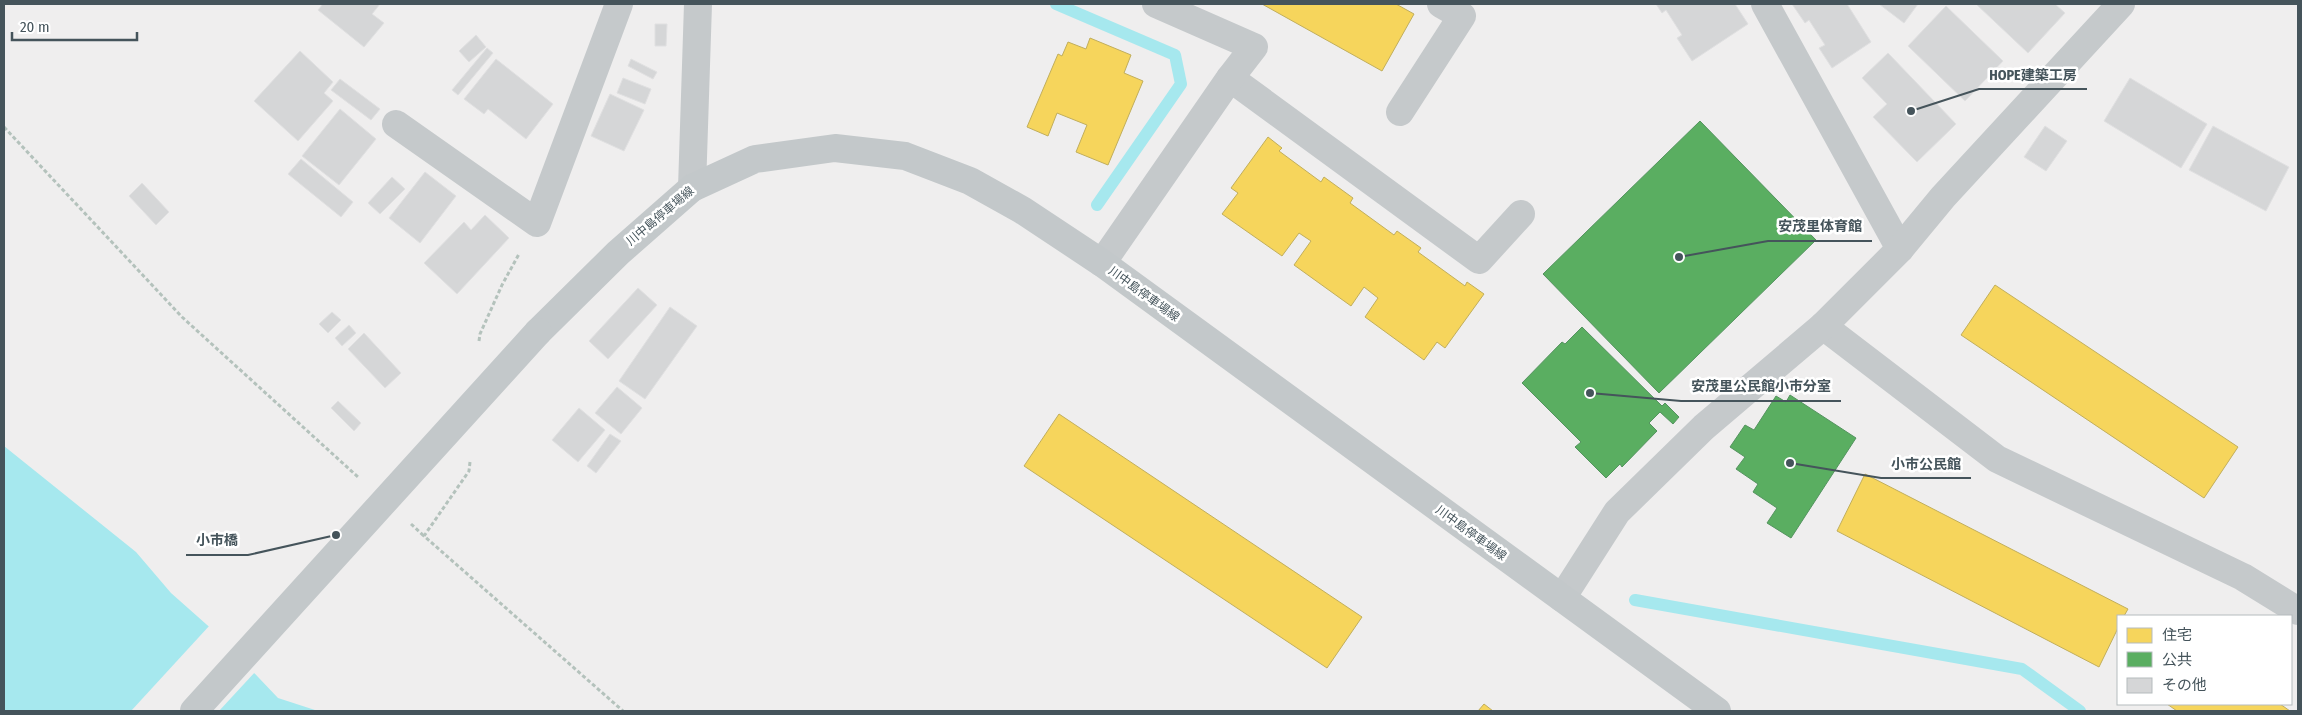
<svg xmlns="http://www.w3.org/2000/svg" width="2302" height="715" font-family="'Fira Sans Condensed','Noto Sans JP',sans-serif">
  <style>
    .water { fill: #a6e8ee }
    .pier { fill: #efeeee }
    .homes { fill: #f6d55c; stroke: #c1ae5c }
    .public { fill: #5aae61; stroke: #54935f }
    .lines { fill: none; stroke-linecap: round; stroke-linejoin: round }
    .stream { stroke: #a6e8ee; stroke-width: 12 }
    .building { fill: #d5d6d7; stroke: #e0e0e1 }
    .path { stroke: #b4c2bc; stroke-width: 3; stroke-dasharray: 4 2.5; stroke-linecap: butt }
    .minor { stroke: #c5c9cb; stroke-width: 28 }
    .major { stroke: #c3c8ca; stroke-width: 28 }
    .major-bridge { stroke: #c3c8ca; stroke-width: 28 }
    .labels { text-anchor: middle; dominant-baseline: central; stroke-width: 5; stroke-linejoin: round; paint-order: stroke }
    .street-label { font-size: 12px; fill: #45545b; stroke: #fff }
    .leader { fill: none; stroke: #45545b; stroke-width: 2 }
    .callout-dot { fill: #45545b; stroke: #fff; stroke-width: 2 }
    .callout-label { font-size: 14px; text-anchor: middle; font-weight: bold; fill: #45545b; stroke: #fff; stroke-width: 5; stroke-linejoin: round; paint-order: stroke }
  </style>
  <rect width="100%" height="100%" fill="#efeeee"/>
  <path class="water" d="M 4,446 L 136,552 L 171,593 L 215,632 L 278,698 L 318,711 L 4,711 Z"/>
  <path class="pier" d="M 210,625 L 256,671 L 219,711 L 131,711 Z"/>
  <g class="homes">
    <path d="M 1262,4 L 1396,4 L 1414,14 L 1382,71 Z"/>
    <path d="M 1090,38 L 1131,55 L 1124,73 L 1143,81 L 1108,165 L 1076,152 L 1087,125 L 1057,113 L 1048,136 L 1027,127 L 1058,54 L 1062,56 L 1068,42 L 1086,49 Z"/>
    <path d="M 1268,137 L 1282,148 L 1279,151 L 1321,182 L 1324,177 L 1353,198 L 1350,203 L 1394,235 L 1397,231 L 1421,248 L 1418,252 L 1465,286 L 1467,282 L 1484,294 L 1445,348 L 1437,342 L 1424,360 L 1365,317 L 1378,298 L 1364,287 L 1351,306 L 1294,265 L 1311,241 L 1299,233 L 1282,256 L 1222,214 L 1238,193 L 1231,188 Z"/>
    <path d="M 1995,285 L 2238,447 L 2204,498 L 1961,335 Z"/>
    <path d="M 1059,414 L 1362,617 L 1327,668 L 1024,466 Z"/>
    <path d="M 1865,474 L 2128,609 L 2124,616 L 2118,616 L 2118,628 L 2099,667 L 1837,531 Z"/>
    <path d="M 1484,704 L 1493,711 L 1478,711 Z"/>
    <path d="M 2167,704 L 2280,704 L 2290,711 L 2177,711 Z"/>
  </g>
  <g class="public">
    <path d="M 1700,121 L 1816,240 L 1659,393 L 1543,274 Z"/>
    <path d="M 1582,327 L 1662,406 L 1665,403 L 1679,417 L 1673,424 L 1660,412 L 1649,423 L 1657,431 L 1622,467 L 1620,464 L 1606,478 L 1575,447 L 1581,442 L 1522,383 L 1562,342 L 1565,344 Z"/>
    <path d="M 1790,395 L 1856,438 L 1791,538 L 1767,523 L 1777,508 L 1753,492 L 1758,484 L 1736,469 L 1745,457 L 1730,447 L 1745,425 L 1754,430 L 1776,396 L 1786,402 Z"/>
  </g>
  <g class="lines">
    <g class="stream">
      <path d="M 1056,4 L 1175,55 L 1181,84 L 1097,205"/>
      <path d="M 1635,600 L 2022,669 L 2080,711"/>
    </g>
  </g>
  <g class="building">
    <path d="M 323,4 L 380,4 L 372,14 L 384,23 L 364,47 L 318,10 Z"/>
    <path d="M 1656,4 L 1735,4 L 1748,24 L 1692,61 L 1677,38 L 1682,35 L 1666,10 L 1662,13 Z"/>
    <path d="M 1792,4 L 1847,4 L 1871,42 L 1832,68 L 1819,48 L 1825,45 L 1809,20 L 1805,23 Z"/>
    <path d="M 1879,4 L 1918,4 L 1904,23 Z"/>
    <path d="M 1976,4 L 2055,4 L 2065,13 L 2028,53 Z"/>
    <path d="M 1946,6 L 2003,61 L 1965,101 L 1908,46 Z"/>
    <path d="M 655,24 L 667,24 L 666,46 L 655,46 Z"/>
    <path d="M 476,35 L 486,47 L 469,62 L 459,51 Z"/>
    <path d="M 487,48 L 493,53 L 458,95 L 452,90 Z"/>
    <path d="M 300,51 L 333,82 L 324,93 L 333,101 L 298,141 L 254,101 Z"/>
    <path d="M 1888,53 L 1956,124 L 1917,162 L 1873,117 L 1887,104 L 1862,78 Z"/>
    <path d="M 496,59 L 553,104 L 526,139 L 488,109 L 484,114 L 464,99 Z"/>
    <path d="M 631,59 L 657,72 L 653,79 L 628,66 Z"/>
    <path d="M 623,78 L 651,89 L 645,104 L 617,93 Z"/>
    <path d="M 2130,78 L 2207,124 L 2181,168 L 2104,121 Z"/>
    <path d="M 340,79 L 380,109 L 371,120 L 331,90 Z"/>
    <path d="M 610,94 L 644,110 L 624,151 L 591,136 Z"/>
    <path d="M 340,109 L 376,139 L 339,185 L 302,156 Z"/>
    <path d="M 2045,126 L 2067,141 L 2046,171 L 2024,157 Z"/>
    <path d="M 2213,126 L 2289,167 L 2266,211 L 2189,170 Z"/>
    <path d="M 301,159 L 353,202 L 341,217 L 288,174 Z"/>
    <path d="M 425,172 L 456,196 L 420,243 L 389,218 Z"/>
    <path d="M 392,177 L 405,189 L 380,214 L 368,203 Z"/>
    <path d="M 142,183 L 169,212 L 156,225 L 129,196 Z"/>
    <path d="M 485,215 L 509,238 L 457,294 L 424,263 L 464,222 L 471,230 Z"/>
    <path d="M 638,288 L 657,305 L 608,359 L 589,341 Z"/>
    <path d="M 670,307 L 697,326 L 645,399 L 619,381 Z"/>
    <path d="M 332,312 L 341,320 L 328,333 L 319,324 Z"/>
    <path d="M 349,325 L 356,333 L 342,346 L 335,338 Z"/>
    <path d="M 364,333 L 401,373 L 385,388 L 348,349 Z"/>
    <path d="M 617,387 L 642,408 L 621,434 L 595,413 Z"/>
    <path d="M 338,401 L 361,423 L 354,431 L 331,408 Z"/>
    <path d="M 579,408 L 605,430 L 578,462 L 552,440 Z"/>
    <path d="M 610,434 L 621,441 L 596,473 L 587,466 Z"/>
  </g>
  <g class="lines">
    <g class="path">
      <path d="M 4,127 L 182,317 L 358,477"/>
      <path d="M 479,341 L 480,334 L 502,285 L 519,254"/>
      <path d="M 470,462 L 469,471 L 424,536 L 623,711"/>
      <path d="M 411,524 L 424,536"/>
    </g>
    <g class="minor">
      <path d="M 1765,4 L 1900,249"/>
      <path d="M 1230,78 L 1479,260 L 1521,214"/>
      <path d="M 1400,112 L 1462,16 L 1441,4"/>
      <path d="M 396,124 L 537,223 L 619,4"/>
      <path d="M 692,188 L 698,4"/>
      <path d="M 1102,263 L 1230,78 L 1254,47 L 1156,4"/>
      <path d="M 1823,326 L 1997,459 L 2243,577 L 2298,611"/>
      <path d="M 1562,598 L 1617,512 L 1704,427 L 1823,326 L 1900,249 L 1943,197 L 2121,4"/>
    </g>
    <path class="major" d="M 538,332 L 618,253 L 692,188 L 755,159 L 835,148 L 905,156 L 970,181 L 1022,210 L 1102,263 L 1717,711"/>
    <path class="major-bridge" d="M 194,711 L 538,332"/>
  </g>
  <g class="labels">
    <g class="street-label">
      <text transform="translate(660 216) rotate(-40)">川中島停車場線</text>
      <text transform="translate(1144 294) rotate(36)">川中島停車場線</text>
      <text transform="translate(1471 533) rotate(36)">川中島停車場線</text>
    </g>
  </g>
  <path class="leader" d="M1911 111L1979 89H2087M1679 257L1768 241H1872M1590 393L1681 401H1841M1790 463L1881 478H1971M336 535L248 555H186"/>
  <g class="callout-dot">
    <circle cx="1911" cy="111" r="5"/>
    <circle cx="1679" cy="257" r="5"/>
    <circle cx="1590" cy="393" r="5"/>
    <circle cx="1790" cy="463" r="5"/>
    <circle cx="336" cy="535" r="5"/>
  </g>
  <g class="callout-label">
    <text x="2033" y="80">HOPE建築工房</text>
    <text x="1820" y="231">安茂里体育館</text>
    <text x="1761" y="391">安茂里公民館小市分室</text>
    <text x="1926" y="469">小市公民館</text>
    <text x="217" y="545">小市橋</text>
  </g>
  <rect width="2302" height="715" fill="none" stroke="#45545b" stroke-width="10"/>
  <rect x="2117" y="615" width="175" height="90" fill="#ffffff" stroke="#b5bbbd"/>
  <rect x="2127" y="628" width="25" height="15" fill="#f6d55c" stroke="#b5bbbd"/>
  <text x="2162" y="640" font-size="15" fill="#45545b">住宅</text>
  <rect x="2127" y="652" width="25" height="15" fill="#5aae61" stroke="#b5bbbd"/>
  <text x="2162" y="665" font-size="15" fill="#45545b">公共</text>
  <rect x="2127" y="678" width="25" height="15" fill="#d5d6d7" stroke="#b5bbbd"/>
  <text x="2162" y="690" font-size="15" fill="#45545b">その他</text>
  <path d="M12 32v8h125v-8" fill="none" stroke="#45545b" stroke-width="2.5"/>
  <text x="20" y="32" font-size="15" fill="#45545b" stroke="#ffffff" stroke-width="4" paint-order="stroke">20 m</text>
</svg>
